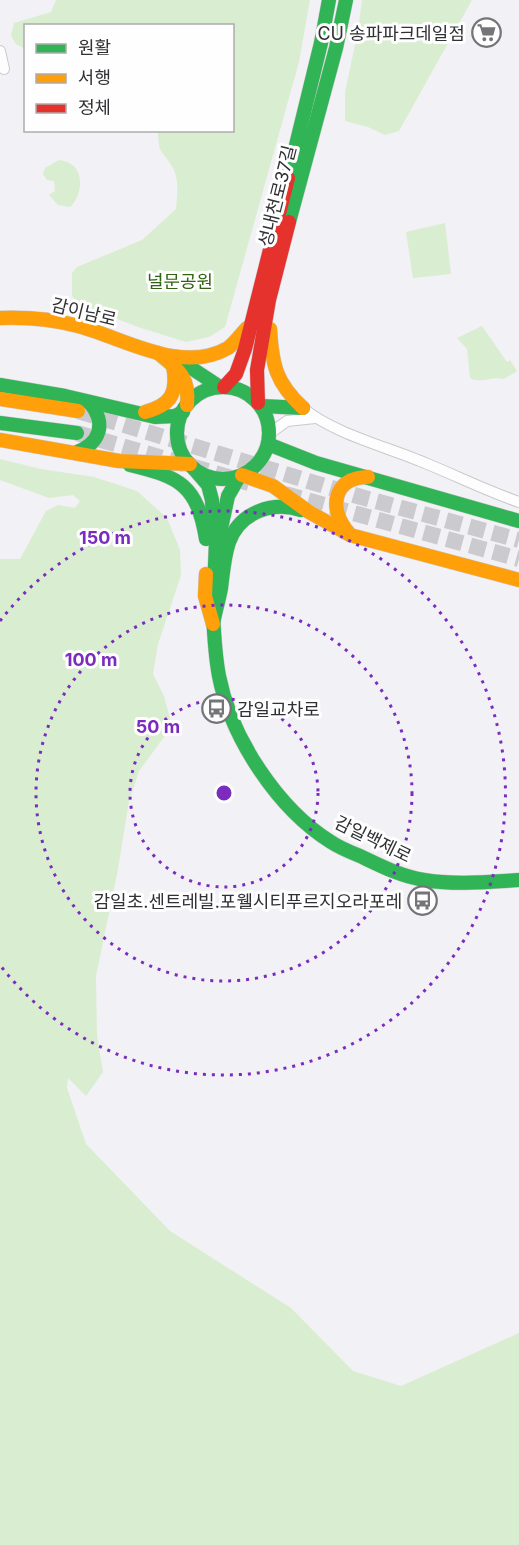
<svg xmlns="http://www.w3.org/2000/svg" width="519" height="1545" font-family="Inter,'Noto Sans KR',sans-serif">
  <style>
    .green { fill: #d9edd1 }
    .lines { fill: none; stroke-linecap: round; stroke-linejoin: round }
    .primary-tunnel { stroke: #cbcace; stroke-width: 16; stroke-dasharray: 16 8; stroke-linecap: butt }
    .street-casing { stroke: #cacacd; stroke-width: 12 }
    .fast-casing { stroke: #cacacd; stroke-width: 15 }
    .slow-casing { stroke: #cacacd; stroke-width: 15 }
    .jam-casing { stroke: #cacacd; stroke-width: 15 }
    .street { stroke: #fdfdfe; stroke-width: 10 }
    .fast { stroke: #30b455; stroke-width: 14 }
    .slow { stroke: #ff9f0a; stroke-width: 14 }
    .jam { stroke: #e5322d; stroke-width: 14 }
    .ring { fill: none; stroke: #7b2cbf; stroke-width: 3; stroke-dasharray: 3 6 }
    .labels { text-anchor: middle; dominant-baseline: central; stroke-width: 6; stroke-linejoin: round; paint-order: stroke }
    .poi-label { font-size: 18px; fill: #313034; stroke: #fefefe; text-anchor: end }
    .street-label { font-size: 18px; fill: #313034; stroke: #fefefe }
    .park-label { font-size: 18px; fill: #316410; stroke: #fefefe }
    .centre { fill: #7b2cbf; stroke: #fefefe; stroke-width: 3 }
    .ring-label { font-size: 18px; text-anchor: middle; font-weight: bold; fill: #7b2cbf; stroke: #fefefe; stroke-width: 6; stroke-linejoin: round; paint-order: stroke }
  </style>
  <rect width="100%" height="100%" fill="#f2f1f5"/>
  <g class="green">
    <path d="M 56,0 L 310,0 L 299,62 L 225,327 L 209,337 L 186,342 L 138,327 L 78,304 L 72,296 L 72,273 L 77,267 L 142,240 L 176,209 C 177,196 179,182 174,170 C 164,150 158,157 158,131 L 232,130 L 232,26 L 26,26 L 25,49 L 16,44 L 11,36 L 14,23 L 51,12 Z"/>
    <path d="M 362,0 L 472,0 L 399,131 L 385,135 L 368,127 L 345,121 L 345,92 L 358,31 Z"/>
    <path d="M 59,160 C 84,162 86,192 70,207 L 58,205 L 49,195 L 55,191 L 54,181 L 47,180 L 43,174 L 45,168 Z"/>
    <path d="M 445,223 L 451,274 L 413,278 L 406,232 Z"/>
    <path d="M 482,326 L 507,362 L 510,360 L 517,371 L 504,379 C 492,376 481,384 470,378 L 467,349 L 457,338 Z"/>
    <path d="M 0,459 L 41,469 L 94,477 L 137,491 L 167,518 L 180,550 L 181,575 L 158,644 L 153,674 L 164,696 L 172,726 L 139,771 L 129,801 L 118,869 L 96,976 L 97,1036 L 103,1072 L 86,1096 L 68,1078 L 67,1088 L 86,1144 L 170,1231 L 291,1308 L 353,1371 L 401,1386 L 519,1333 L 519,1545 L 0,1545 L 0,559 L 20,559 L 46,511 L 58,505 L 75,508 L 80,501 L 73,495 L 49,498 L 0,480 Z"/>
  </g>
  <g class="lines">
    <g class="primary-tunnel">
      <path d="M 78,411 L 361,497 L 519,540"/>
      <path d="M 77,433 L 249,483"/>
      <path d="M 285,494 L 519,559"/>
    </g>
    <defs>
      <g id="street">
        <path d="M 0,51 L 4,69"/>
        <path d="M 303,408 C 334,434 388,447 425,463 C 457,476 487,491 519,502"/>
        <path d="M 269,434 L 287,421 L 315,418"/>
      </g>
      <g id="fast">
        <path d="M 288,178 L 321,43 L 329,0"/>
        <path d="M 289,222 L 336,48 L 346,0"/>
        <path d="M 176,358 L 220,387"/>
        <path d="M 0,385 L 65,396 L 155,417 L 175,416 L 183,412"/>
        <circle cx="223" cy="433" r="46"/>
        <path d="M 261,406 L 303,408"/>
        <path d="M 0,423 L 77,433"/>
        <path d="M 268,444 L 316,463 L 519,521"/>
        <path d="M 75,453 C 101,443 107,423 89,402"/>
        <path d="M 130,465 C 180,477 197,485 206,539"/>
        <path d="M 195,470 L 208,485 L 212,500 L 213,530 L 216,541 L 214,589"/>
        <path d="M 220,533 L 228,496 L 239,477"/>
        <path d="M 213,613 C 214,635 215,655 219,676 C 231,738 278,809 331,842 C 340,848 350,852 360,856 C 381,866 400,876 424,880 C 455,885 487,882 519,880"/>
        <path d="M 213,624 C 215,612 219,600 221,588 C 223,573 224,557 229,542 C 240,512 272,501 301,510"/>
      </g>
      <g id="slow">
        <path d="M 0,318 C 26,317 52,319 78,326 C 124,338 181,375 228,348 C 235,343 241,334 247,328"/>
        <path d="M 270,329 C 272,365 276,383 303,408"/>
        <path d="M 158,353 C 178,369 190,377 187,405"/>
        <path d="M 0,399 L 78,411"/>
        <path d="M 145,412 C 172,405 178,392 173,365"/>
        <path d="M 0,440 L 119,461 L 190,464"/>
        <path d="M 242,475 L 273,486 L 309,512 L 350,535 L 519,580"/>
        <path d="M 348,532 C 328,509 333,477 368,477"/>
        <path d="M 206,574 L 205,596 L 213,624"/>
      </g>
      <g id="jam">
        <path d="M 224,387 L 236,374 L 245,349 L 288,178"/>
        <path d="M 258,403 L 257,370 L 269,300 L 289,222"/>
      </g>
    </defs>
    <use href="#street" class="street-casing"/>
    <use href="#fast" class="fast-casing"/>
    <use href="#slow" class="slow-casing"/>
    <use href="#jam" class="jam-casing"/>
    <use href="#street" class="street"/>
    <use href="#fast" class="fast"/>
    <use href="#slow" class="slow"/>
    <use href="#jam" class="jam"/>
  </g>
  <g class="ring">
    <circle cx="224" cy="793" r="94"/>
    <circle cx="224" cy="793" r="188"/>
    <path d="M0 621A282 282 0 1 1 0 965"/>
  </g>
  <defs>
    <symbol id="supermarket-ring" viewBox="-11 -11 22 22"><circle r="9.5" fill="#fefefe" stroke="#757478" stroke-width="1.5"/><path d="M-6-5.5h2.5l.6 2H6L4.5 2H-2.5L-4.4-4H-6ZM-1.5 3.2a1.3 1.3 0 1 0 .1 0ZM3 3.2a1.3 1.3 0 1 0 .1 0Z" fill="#757478"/></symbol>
    <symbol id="bus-ring" viewBox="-11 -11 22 22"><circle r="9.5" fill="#fefefe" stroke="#757478" stroke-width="1.5"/><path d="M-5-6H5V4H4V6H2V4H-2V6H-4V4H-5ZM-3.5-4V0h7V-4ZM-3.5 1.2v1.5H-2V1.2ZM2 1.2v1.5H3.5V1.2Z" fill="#757478"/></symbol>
  </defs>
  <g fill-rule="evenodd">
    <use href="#supermarket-ring" x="470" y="16" width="33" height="33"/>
    <use href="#bus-ring" x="200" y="692" width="33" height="33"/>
    <use href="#bus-ring" x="406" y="884" width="33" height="33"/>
  </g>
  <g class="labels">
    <g class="poi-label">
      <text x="465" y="33">CU 송파파크데일점</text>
      <text x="237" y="709" text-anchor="start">감일교차로</text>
      <text x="402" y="901">감일초.센트레빌.포웰시티푸르지오라포레</text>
    </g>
    <g class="street-label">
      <text transform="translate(277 196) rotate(-76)">성내천로37길</text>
      <text transform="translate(84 312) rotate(14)">감이남로</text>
      <text transform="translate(373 839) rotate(26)">감일백제로</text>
    </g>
    <g class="park-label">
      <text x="180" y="281">널문공원</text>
    </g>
  </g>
  <circle cx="224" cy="793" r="9" class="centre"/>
  <g class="ring-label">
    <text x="105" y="544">150 m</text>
    <text x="91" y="666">100 m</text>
    <text x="158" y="733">50 m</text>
  </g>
  <rect x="24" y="24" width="210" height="108" fill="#fefefe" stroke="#acacad" stroke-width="1.5"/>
  <rect x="36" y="44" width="30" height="9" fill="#30b455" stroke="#acacad" stroke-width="1.5"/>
  <text x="78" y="54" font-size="18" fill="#313034">원활</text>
  <rect x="36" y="74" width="30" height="9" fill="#ff9f0a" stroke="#acacad" stroke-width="1.5"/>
  <text x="78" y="84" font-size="18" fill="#313034">서행</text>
  <rect x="36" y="104" width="30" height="9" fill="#e5322d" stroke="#acacad" stroke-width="1.5"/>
  <text x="78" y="114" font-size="18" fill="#313034">정체</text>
</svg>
